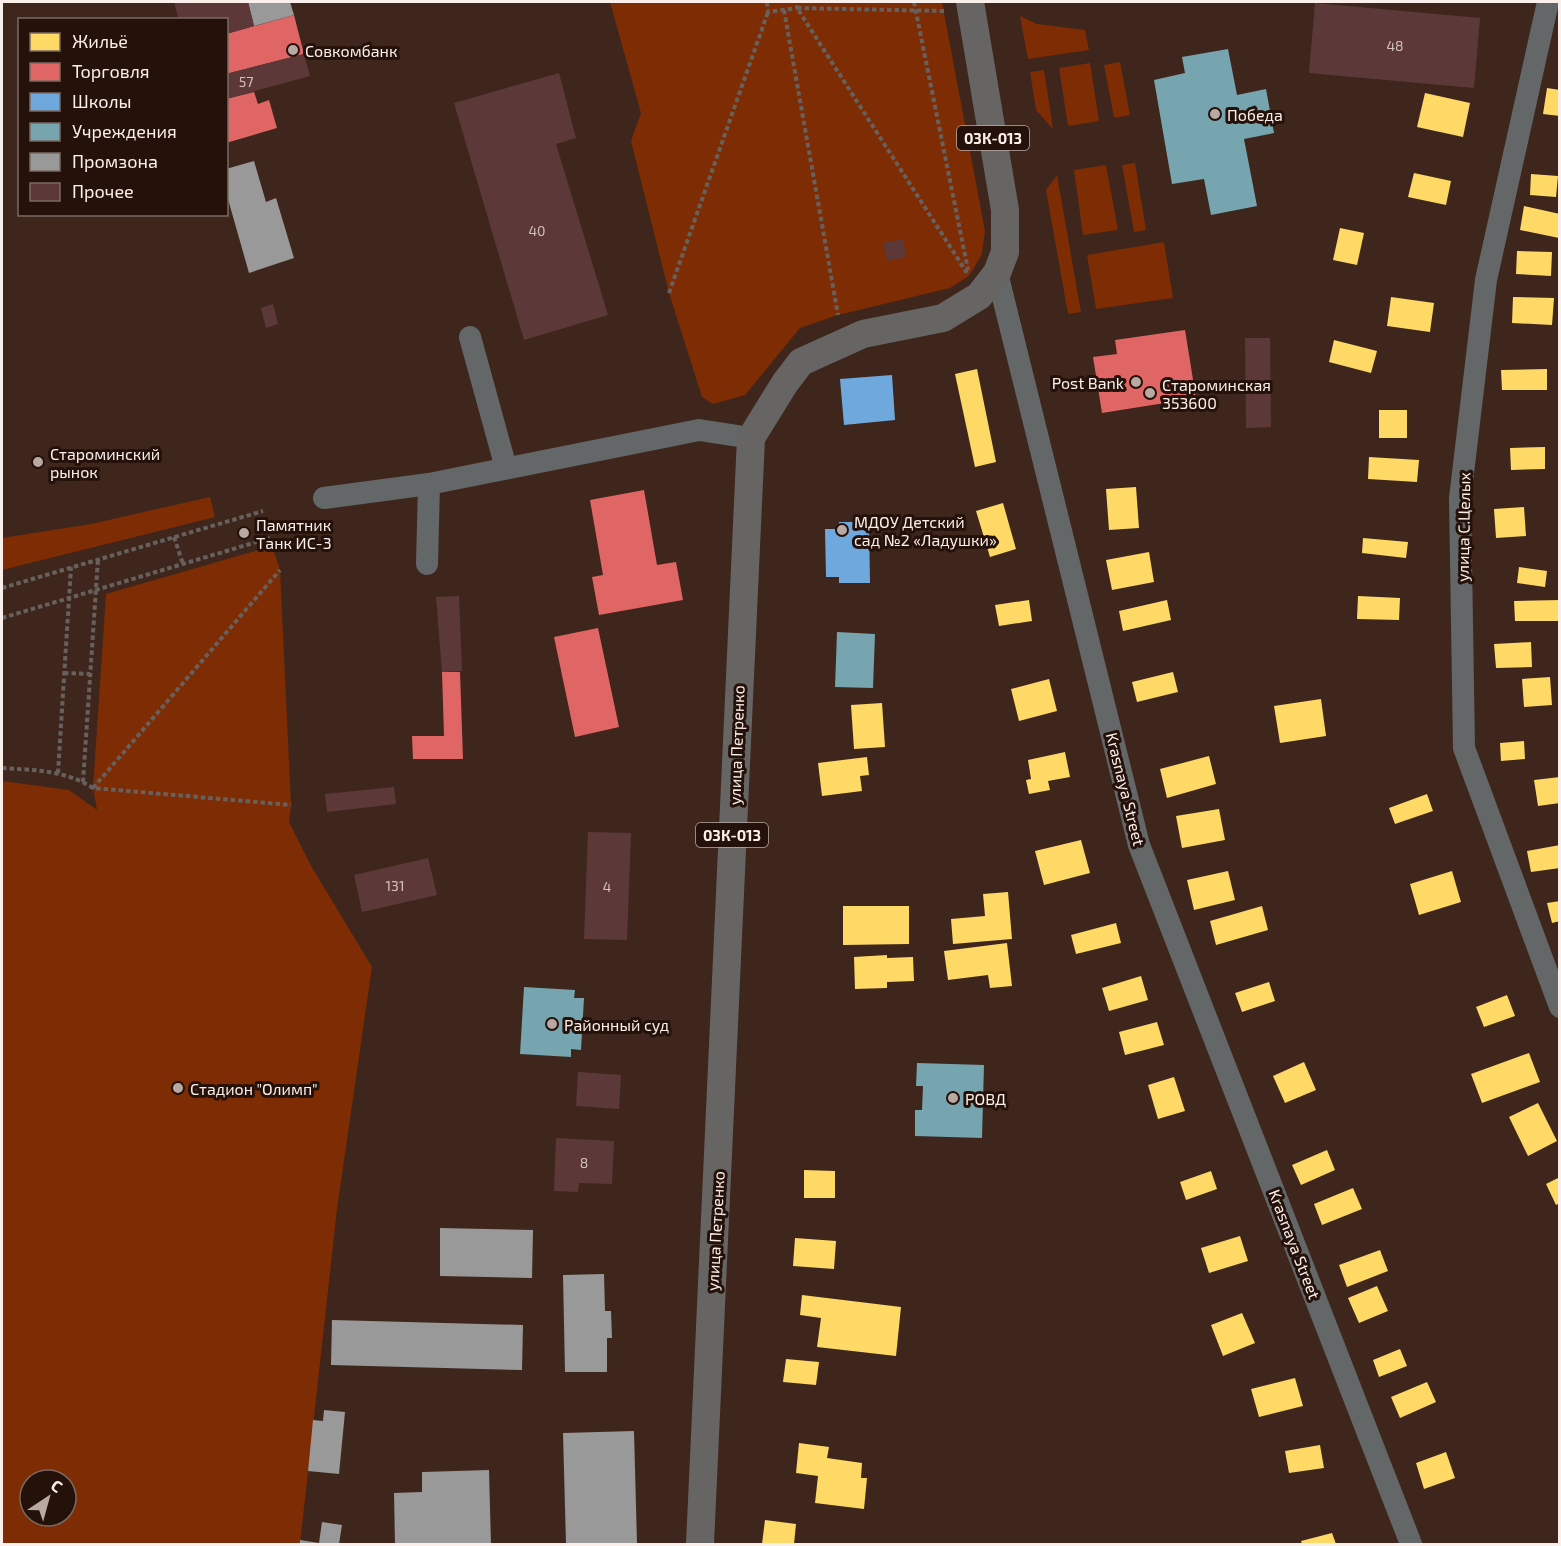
<svg xmlns="http://www.w3.org/2000/svg" width="1561" height="1546" font-family="'Exo 2',sans-serif">
  <style>
    .green { fill: #7d2c04; fill-rule: evenodd }
    .homes { fill: #ffd966 }
    .shops { fill: #e06666 }
    .schools { fill: #6fa8dc }
    .public { fill: #76a5af }
    .industry { fill: #999 }
    .building { fill: #5c3938 }
    .lines { fill: none; stroke-linecap: round; stroke-linejoin: round }
    .path { stroke: #67615e; stroke-width: 4; stroke-dasharray: 4.5 3; stroke-linecap: butt }
    .minor { stroke: #636768; stroke-width: 22 }
    .major { stroke: #676563; stroke-width: 28 }
    .poi-dot { fill: #b9a9a3; stroke: #241109; stroke-width: 2 }
    .labels { text-anchor: middle; dominant-baseline: central; stroke-width: 6; stroke-linejoin: round; paint-order: stroke }
    .number-label { font-size: 14px; fill: #d3c2be }
    .shield { fill: #241109; stroke: #baaca7; stroke-width: 1.5 }
    .shield-label { font-size: 15px; font-weight: bold; fill: #fbefeb }
    .poi-label { font-size: 16px; fill: #fbefeb; stroke: #241109; text-anchor: start }
    .street-label { font-size: 16px; fill: #fbefeb; stroke: #241109 }
  </style>
  <rect width="100%" height="100%" fill="#3e261c"/>
  <g class="green">
    <path d="M 610,2 L 942,2 L 985,231 L 982,254 L 969,276 L 950,288 L 838,315 L 800,328 L 745,395 L 713,404 L 702,397 L 669,293 L 631,141 L 641,113 Z"/>
    <path d="M 1020,16 L 1037,24 L 1085,30 L 1089,50 L 1028,59 Z"/>
    <path d="M 1120,62 L 1130,115 L 1114,118 L 1104,65 Z"/>
    <path d="M 1090,63 L 1099,121 L 1068,126 L 1059,68 Z"/>
    <path d="M 1044,70 L 1053,129 L 1036,110 L 1030,72 Z"/>
    <path d="M 1135,163 L 1146,230 L 1134,232 L 1122,165 Z"/>
    <path d="M 1106,165 L 1118,230 L 1083,235 L 1074,170 Z"/>
    <path d="M 1057,175 L 1081,312 L 1068,314 L 1046,190 Z"/>
    <path d="M 1164,242 L 1173,298 L 1096,309 L 1087,255 Z"/>
    <path d="M 210,497 L 215,517 L 2,570 L 2,538 L 91,524 Z"/>
    <path d="M 272,546 L 280,570 L 291,805 L 289,822 L 310,864 L 372,967 L 337,1209 L 300,1544 L 2,1544 L 2,781 L 69,790 L 97,810 L 93,788 L 106,594 ZM 30,1480 L 66,1480 L 66,1516 L 30,1516 Z"/>
  </g>
  <g class="homes">
    <path d="M 1547,88 L 1560,90 L 1560,116 L 1543,114 Z"/>
    <path d="M 1425,93 L 1470,103 L 1463,137 L 1417,127 Z"/>
    <path d="M 1414,173 L 1451,181 L 1446,205 L 1408,197 Z"/>
    <path d="M 1531,174 L 1558,176 L 1556,197 L 1530,195 Z"/>
    <path d="M 1524,206 L 1560,214 L 1559,238 L 1520,230 Z"/>
    <path d="M 1340,228 L 1364,233 L 1357,265 L 1333,260 Z"/>
    <path d="M 1517,251 L 1552,252 L 1551,276 L 1516,274 Z"/>
    <path d="M 1391,297 L 1434,303 L 1430,332 L 1387,326 Z"/>
    <path d="M 1513,297 L 1554,298 L 1552,325 L 1512,323 Z"/>
    <path d="M 1334,340 L 1377,351 L 1371,373 L 1329,362 Z"/>
    <path d="M 977,369 L 996,462 L 975,467 L 955,374 Z"/>
    <path d="M 1547,369 L 1547,390 L 1502,390 L 1501,370 Z"/>
    <rect x="1379" y="410" width="28" height="28"/>
    <path d="M 1545,447 L 1545,469 L 1511,470 L 1510,448 Z"/>
    <path d="M 1369,457 L 1419,460 L 1417,482 L 1368,479 Z"/>
    <path d="M 1136,487 L 1139,528 L 1109,530 L 1106,489 Z"/>
    <path d="M 1003,503 L 1016,549 L 990,557 L 976,511 Z"/>
    <path d="M 1524,507 L 1526,536 L 1496,538 L 1494,509 Z"/>
    <path d="M 1363,538 L 1408,542 L 1406,558 L 1362,553 Z"/>
    <path d="M 1149,552 L 1154,582 L 1112,590 L 1106,560 Z"/>
    <path d="M 1519,567 L 1547,571 L 1545,587 L 1517,583 Z"/>
    <path d="M 1358,596 L 1400,598 L 1399,620 L 1357,619 Z"/>
    <path d="M 1029,600 L 1032,621 L 999,626 L 995,605 Z"/>
    <path d="M 1167,600 L 1171,620 L 1123,631 L 1119,611 Z"/>
    <path d="M 1560,600 L 1560,621 L 1515,621 L 1514,601 Z"/>
    <path d="M 1531,642 L 1532,667 L 1496,668 L 1494,644 Z"/>
    <path d="M 1173,672 L 1178,692 L 1137,702 L 1132,682 Z"/>
    <path d="M 1550,677 L 1552,705 L 1524,707 L 1522,679 Z"/>
    <path d="M 1049,679 L 1057,711 L 1019,721 L 1011,689 Z"/>
    <path d="M 1321,699 L 1326,736 L 1280,743 L 1274,706 Z"/>
    <path d="M 882,703 L 885,747 L 854,749 L 851,705 Z"/>
    <path d="M 1524,741 L 1525,759 L 1501,761 L 1500,743 Z"/>
    <path d="M 1065,752 L 1070,777 L 1048,781 L 1050,790 L 1029,794 L 1026,780 L 1031,779 L 1028,760 Z"/>
    <path d="M 1209,756 L 1216,784 L 1167,798 L 1160,769 Z"/>
    <path d="M 867,757 L 869,775 L 860,776 L 862,791 L 822,796 L 818,763 Z"/>
    <path d="M 1560,777 L 1560,803 L 1538,806 L 1534,780 Z"/>
    <path d="M 1427,794 L 1433,811 L 1395,824 L 1389,808 Z"/>
    <path d="M 1219,809 L 1225,840 L 1182,848 L 1176,816 Z"/>
    <path d="M 1081,840 L 1090,873 L 1044,885 L 1035,851 Z"/>
    <path d="M 1560,845 L 1560,868 L 1531,872 L 1527,851 Z"/>
    <path d="M 1228,871 L 1235,900 L 1194,910 L 1187,880 Z"/>
    <path d="M 1452,871 L 1461,902 L 1419,915 L 1410,884 Z"/>
    <path d="M 1008,892 L 1012,939 L 953,944 L 951,919 L 985,916 L 983,894 Z"/>
    <path d="M 1560,901 L 1560,921 L 1552,923 L 1547,903 Z"/>
    <path d="M 843,906 L 909,906 L 909,944 L 843,945 Z"/>
    <path d="M 1262,906 L 1268,930 L 1216,945 L 1210,921 Z"/>
    <path d="M 1116,923 L 1121,943 L 1076,954 L 1071,935 Z"/>
    <path d="M 1007,943 L 1012,986 L 990,988 L 988,975 L 948,980 L 944,951 Z"/>
    <path d="M 887,955 L 887,958 L 913,957 L 914,981 L 887,982 L 887,988 L 855,989 L 854,957 Z"/>
    <path d="M 1141,976 L 1148,1000 L 1109,1011 L 1102,988 Z"/>
    <path d="M 1269,982 L 1275,1001 L 1242,1012 L 1235,993 Z"/>
    <path d="M 1507,995 L 1515,1016 L 1484,1027 L 1476,1007 Z"/>
    <path d="M 1157,1022 L 1164,1045 L 1125,1055 L 1119,1032 Z"/>
    <path d="M 1529,1053 L 1540,1082 L 1482,1103 L 1471,1074 Z"/>
    <path d="M 1304,1062 L 1316,1090 L 1285,1103 L 1273,1076 Z"/>
    <path d="M 1174,1077 L 1185,1111 L 1158,1119 L 1148,1085 Z"/>
    <path d="M 1538,1103 L 1557,1141 L 1528,1156 L 1509,1117 Z"/>
    <path d="M 1327,1150 L 1335,1170 L 1301,1185 L 1292,1165 Z"/>
    <path d="M 804,1170 L 835,1171 L 835,1198 L 804,1198 Z"/>
    <path d="M 1211,1171 L 1217,1189 L 1186,1200 L 1180,1182 Z"/>
    <path d="M 1560,1177 L 1560,1203 L 1556,1205 L 1546,1184 Z"/>
    <path d="M 1353,1188 L 1362,1209 L 1322,1225 L 1314,1204 Z"/>
    <path d="M 1240,1236 L 1248,1261 L 1209,1273 L 1201,1248 Z"/>
    <path d="M 795,1238 L 836,1241 L 834,1269 L 793,1266 Z"/>
    <path d="M 1380,1250 L 1388,1271 L 1347,1287 L 1339,1265 Z"/>
    <path d="M 1377,1286 L 1388,1311 L 1359,1323 L 1348,1298 Z"/>
    <path d="M 802,1295 L 901,1307 L 896,1356 L 817,1347 L 821,1318 L 800,1315 Z"/>
    <path d="M 1242,1313 L 1255,1343 L 1223,1356 L 1211,1325 Z"/>
    <path d="M 1400,1349 L 1407,1366 L 1379,1377 L 1373,1360 Z"/>
    <path d="M 786,1359 L 819,1362 L 816,1385 L 783,1382 Z"/>
    <path d="M 1295,1378 L 1303,1406 L 1259,1417 L 1251,1389 Z"/>
    <path d="M 1427,1382 L 1436,1402 L 1400,1418 L 1391,1397 Z"/>
    <path d="M 799,1443 L 829,1447 L 827,1458 L 862,1463 L 861,1478 L 867,1478 L 864,1509 L 815,1503 L 818,1476 L 796,1473 Z"/>
    <path d="M 1320,1445 L 1324,1468 L 1289,1473 L 1285,1451 Z"/>
    <path d="M 1446,1452 L 1455,1478 L 1424,1489 L 1416,1463 Z"/>
    <path d="M 765,1520 L 796,1524 L 794,1544 L 762,1544 Z"/>
    <path d="M 1332,1533 L 1336,1544 L 1302,1544 L 1301,1541 Z"/>
  </g>
  <g class="shops">
    <path d="M 294,15 L 304,54 L 226,74 L 226,34 Z"/>
    <path d="M 254,92 L 258,104 L 269,100 L 277,128 L 226,143 L 226,99 Z"/>
    <path d="M 1185,330 L 1196,398 L 1102,413 L 1093,357 L 1117,354 L 1115,340 Z"/>
    <path d="M 644,490 L 657,565 L 676,562 L 683,600 L 599,615 L 592,577 L 603,575 L 590,500 Z"/>
    <path d="M 598,628 L 619,727 L 575,737 L 554,637 Z"/>
    <path d="M 442,672 L 460,672 L 463,759 L 413,759 L 412,736 L 444,736 Z"/>
  </g>
  <g class="schools">
    <path d="M 892,375 L 895,420 L 844,425 L 840,379 Z"/>
    <path d="M 839,522 L 869,522 L 870,583 L 839,583 L 839,577 L 826,577 L 825,529 L 839,529 Z"/>
  </g>
  <g class="public">
    <path d="M 1228,49 L 1237,95 L 1266,89 L 1274,133 L 1244,139 L 1257,206 L 1211,215 L 1204,179 L 1172,184 L 1154,80 L 1185,73 L 1182,57 Z"/>
    <path d="M 837,632 L 875,634 L 873,688 L 835,687 Z"/>
    <path d="M 524,987 L 575,990 L 574,998 L 584,998 L 581,1050 L 571,1049 L 571,1057 L 520,1054 Z"/>
    <path d="M 917,1063 L 984,1065 L 982,1138 L 915,1136 L 915,1110 L 922,1110 L 923,1086 L 916,1086 Z"/>
  </g>
  <g class="industry">
    <path d="M 248,2 L 290,2 L 294,15 L 254,26 Z"/>
    <path d="M 254,161 L 266,202 L 276,198 L 294,258 L 249,273 L 226,192 L 226,169 Z"/>
    <path d="M 440,1228 L 533,1230 L 532,1278 L 440,1276 Z"/>
    <path d="M 604,1274 L 605,1311 L 611,1311 L 612,1338 L 607,1338 L 607,1372 L 565,1372 L 563,1275 Z"/>
    <path d="M 332,1320 L 523,1325 L 522,1370 L 331,1365 Z"/>
    <path d="M 324,1410 L 345,1412 L 339,1474 L 308,1471 L 313,1420 L 323,1421 Z"/>
    <path d="M 634,1431 L 637,1544 L 566,1544 L 563,1433 Z"/>
    <path d="M 489,1470 L 491,1544 L 395,1544 L 394,1493 L 422,1492 L 422,1472 Z"/>
    <path d="M 322,1522 L 342,1525 L 339,1544 L 300,1544 L 300,1540 L 319,1543 Z"/>
  </g>
  <g class="building">
    <path d="M 174,2 L 248,2 L 254,26 L 226,34 L 226,20 L 179,20 Z"/>
    <path d="M 1315,3 L 1480,18 L 1474,88 L 1309,73 Z"/>
    <path d="M 304,54 L 310,76 L 226,99 L 226,74 Z"/>
    <path d="M 559,73 L 576,138 L 556,144 L 608,315 L 524,340 L 454,103 Z"/>
    <path d="M 903,239 L 906,257 L 887,261 L 883,243 Z"/>
    <path d="M 273,304 L 278,324 L 266,328 L 261,308 Z"/>
    <path d="M 1245,338 L 1270,338 L 1271,427 L 1246,428 Z"/>
    <path d="M 459,596 L 462,671 L 442,672 L 436,597 Z"/>
    <path d="M 394,787 L 396,804 L 327,812 L 325,794 Z"/>
    <path d="M 588,832 L 631,833 L 627,940 L 584,939 Z"/>
    <path d="M 428,858 L 437,895 L 362,912 L 354,875 Z"/>
    <path d="M 578,1072 L 621,1075 L 619,1109 L 576,1106 Z"/>
    <path d="M 556,1138 L 614,1141 L 612,1184 L 579,1183 L 578,1192 L 554,1191 Z"/>
  </g>
  <g class="lines">
    <g class="path">
      <path d="M 767,2 L 768,12 L 797,8 L 797,2"/>
      <path d="M 914,2 L 968,270"/>
      <path d="M 784,10 L 838,315"/>
      <path d="M 944,11 L 797,8 L 967,273"/>
      <path d="M 669,293 L 768,12"/>
      <path d="M 174,537 L 183,564"/>
      <path d="M 2,588 L 263,511"/>
      <path d="M 2,618 L 270,538"/>
      <path d="M 64,673 L 90,674"/>
      <path d="M 2,768 C 34,770 65,770 93,788 L 291,805"/>
      <path d="M 58,773 L 71,567"/>
      <path d="M 83,782 L 98,559"/>
      <path d="M 93,788 L 280,570"/>
    </g>
    <g class="minor">
      <path d="M 1548,2 L 1486,280 L 1460,498 L 1464,748 L 1560,1007"/>
      <path d="M 997,273 L 1139,845 L 1411,1544"/>
      <path d="M 470,337 L 506,468"/>
      <path d="M 324,498 L 429,484 L 699,430 L 751,438"/>
      <path d="M 427,564 L 429,484"/>
    </g>
    <path class="major" d="M 700,1544 L 751,438 L 785,383 L 801,362 L 863,334 L 943,318 L 979,296 L 997,273 L 1005,252 L 1005,210 L 970,2"/>
  </g>
  <g class="poi-dot">
    <circle cx="293" cy="50" r="6"/>
    <circle cx="1215" cy="114" r="6"/>
    <circle cx="1136" cy="382" r="6"/>
    <circle cx="1150" cy="393" r="6"/>
    <circle cx="38" cy="462" r="6"/>
    <circle cx="842" cy="530" r="6"/>
    <circle cx="244" cy="533" r="6"/>
    <circle cx="552" cy="1024" r="6"/>
    <circle cx="178" cy="1088" r="6"/>
    <circle cx="953" cy="1098" r="6"/>
  </g>
  <g class="labels">
    <g class="number-label">
      <text x="1395" y="45">48</text>
      <text x="246" y="81">57</text>
      <text x="537" y="230">40</text>
      <text x="395" y="885">131</text>
      <text x="607" y="886">4</text>
      <text x="584" y="1162">8</text>
    </g>
    <g class="shield">
      <rect x="957" y="126" width="72" height="24" rx="4.5"/>
      <rect x="696" y="823" width="72" height="24" rx="4.5"/>
    </g>
    <g class="shield-label">
      <text x="993" y="138">03К-013</text>
      <text x="732" y="835">03К-013</text>
    </g>
    <g class="poi-label">
      <text x="305" y="50">Совкомбанк</text>
      <text x="1227" y="114">Победа</text>
      <text x="1124" y="382" text-anchor="end">Post Bank</text>
      <text x="1162" y="384">Староминская<tspan x="1162" dy="18">353600</tspan></text>
      <text x="50" y="453">Староминский<tspan x="50" dy="18">рынок</tspan></text>
      <text x="854" y="521">МДОУ Детский<tspan x="854" dy="18">сад №2 «Ладушки»</tspan></text>
      <text x="256" y="524">Памятник<tspan x="256" dy="18">Танк ИС-3</tspan></text>
      <text x="564" y="1024">Районный суд</text>
      <text x="190" y="1088">Стадион "Олимп"</text>
      <text x="965" y="1098">РОВД</text>
    </g>
    <g class="street-label">
      <text transform="translate(1463 527) rotate(-89)">улица С.Целых</text>
      <text transform="translate(736 745) rotate(-88)">улица Петренко</text>
      <text transform="translate(1126 789) rotate(76)">Krasnaya Street</text>
      <text transform="translate(715 1231) rotate(-87)">улица Петренко</text>
      <text transform="translate(1295 1244) rotate(69)">Krasnaya Street</text>
    </g>
  </g>
  <rect width="1561" height="1546" fill="none" stroke="#fbefeb" stroke-width="6"/>
  <rect x="18" y="18" width="210" height="198" fill="#241109" stroke="#7a6a63" stroke-width="1.5"/>
  <rect x="30" y="33" width="30" height="18" fill="#ffd966" stroke="#7a6a63" stroke-width="1.5"/>
  <text x="72" y="48" font-size="18" fill="#fbefeb">Жильё</text>
  <rect x="30" y="63" width="30" height="18" fill="#e06666" stroke="#7a6a63" stroke-width="1.5"/>
  <text x="72" y="78" font-size="18" fill="#fbefeb">Торговля</text>
  <rect x="30" y="93" width="30" height="18" fill="#6fa8dc" stroke="#7a6a63" stroke-width="1.5"/>
  <text x="72" y="108" font-size="18" fill="#fbefeb">Школы</text>
  <rect x="30" y="123" width="30" height="18" fill="#76a5af" stroke="#7a6a63" stroke-width="1.5"/>
  <text x="72" y="138" font-size="18" fill="#fbefeb">Учреждения</text>
  <rect x="30" y="153" width="30" height="18" fill="#999999" stroke="#7a6a63" stroke-width="1.5"/>
  <text x="72" y="168" font-size="18" fill="#fbefeb">Промзона</text>
  <rect x="30" y="183" width="30" height="18" fill="#5c3938" stroke="#7a6a63" stroke-width="1.5"/>
  <text x="72" y="198" font-size="18" fill="#fbefeb">Прочее</text>
  <g transform="translate(48 1498) rotate(36)"><circle r="28" fill="#241109" stroke="#7a6a63" stroke-width="1.5"/>
  <path d="M0-4.5L10 22L0 15L-10 22Z" fill="#b9a9a3"/>
  <text y="-9" font-size="16" font-weight="bold" text-anchor="middle" fill="#fbefeb">С</text>
  </g>
</svg>
